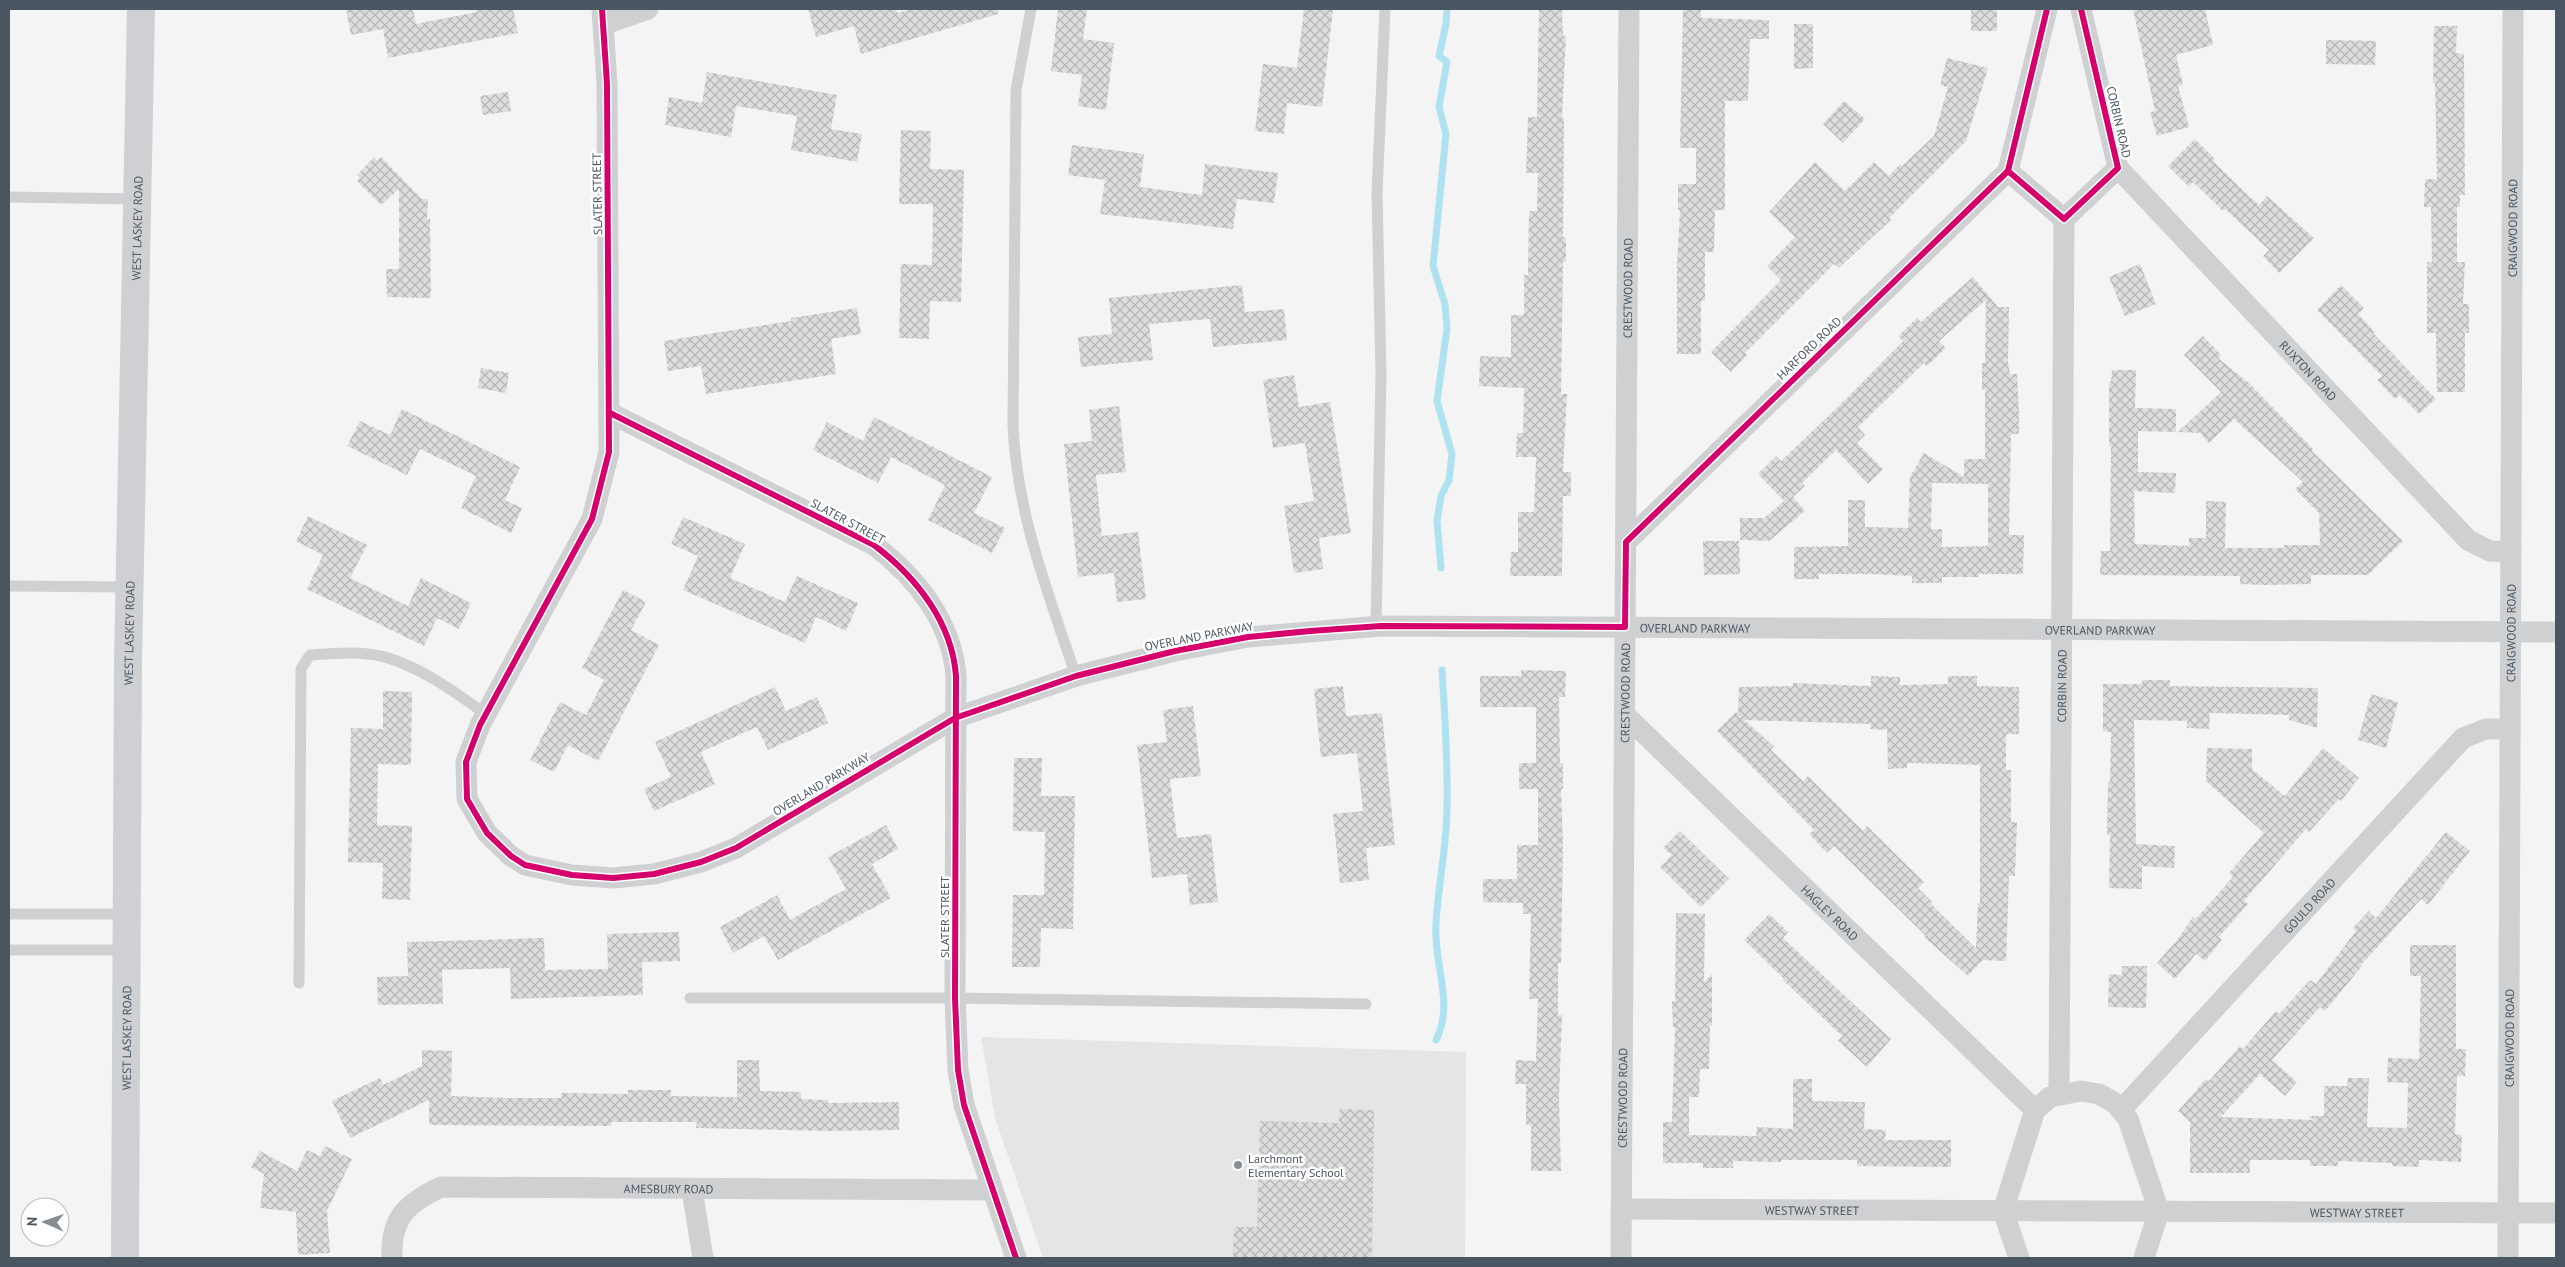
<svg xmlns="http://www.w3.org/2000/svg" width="2565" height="1267" font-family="'PT Sans',sans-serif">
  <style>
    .education { fill: #e6e5e6 }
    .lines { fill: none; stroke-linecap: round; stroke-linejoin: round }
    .stream { stroke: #aee2f0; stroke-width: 7 }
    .building { fill: url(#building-cross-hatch); fill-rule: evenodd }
    .service { stroke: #ced0d2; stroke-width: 11 }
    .minor { stroke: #ced0d2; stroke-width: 21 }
    .secondary { stroke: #ced0d4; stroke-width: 28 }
    .cycleway-casing { stroke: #fff; stroke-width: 9 }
    .cycleway { stroke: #d6006c; stroke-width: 6 }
    .poi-dot { fill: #868d94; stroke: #fff; stroke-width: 2 }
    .labels { text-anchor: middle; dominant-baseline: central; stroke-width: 5; stroke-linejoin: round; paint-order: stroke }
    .street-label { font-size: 12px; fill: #4a5661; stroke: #fff }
    .poi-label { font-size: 12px; fill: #4a5661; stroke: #fff; text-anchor: start }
  </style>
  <defs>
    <pattern id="building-cross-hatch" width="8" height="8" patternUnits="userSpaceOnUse" patternTransform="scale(1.25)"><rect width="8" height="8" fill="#ddddde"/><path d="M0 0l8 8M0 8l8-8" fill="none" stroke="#b5b6b7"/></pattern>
  </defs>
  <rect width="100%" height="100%" fill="#f4f4f4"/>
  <path class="education" d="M 981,1037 L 1466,1052 L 1465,1258 L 1043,1258 L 995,1118 Z"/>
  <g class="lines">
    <g class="stream">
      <path d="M 1441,568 L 1437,521 L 1441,496 L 1449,480 L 1452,454 L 1437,401 L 1447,329 L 1445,304 L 1433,266 L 1446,134 L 1439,107 L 1447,62 L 1439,56 L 1446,24 L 1447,9"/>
      <path d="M 1436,1040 C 1455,1003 1433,964 1436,924 C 1438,885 1447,846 1447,807 C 1448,761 1445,716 1442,670"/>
    </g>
  </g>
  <g class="building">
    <path d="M 346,9 L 413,9 L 416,24 L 477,12 L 477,9 L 513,9 L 518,33 L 388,58 L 383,29 L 351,35 Z"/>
    <path d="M 808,9 L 896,9 L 897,13 L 912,9 L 997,9 L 998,14 L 861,54 L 854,26 L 816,37 Z"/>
    <path d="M 1058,9 L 1087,9 L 1083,39 L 1114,43 L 1106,110 L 1078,106 L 1082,75 L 1051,71 Z"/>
    <path d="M 1304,9 L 1333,9 L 1322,107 L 1287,103 L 1284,134 L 1255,131 L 1263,64 L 1297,68 Z"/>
    <path d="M 1539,9 L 1562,9 L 1563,36 L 1566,36 L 1562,118 L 1564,118 L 1563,237 L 1566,237 L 1566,262 L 1563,262 L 1561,394 L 1567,394 L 1563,472 L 1571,472 L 1571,496 L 1563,496 L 1562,576 L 1510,576 L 1511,552 L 1518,552 L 1518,512 L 1534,512 L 1536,457 L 1516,457 L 1517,433 L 1523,433 L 1524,388 L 1479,386 L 1480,356 L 1511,357 L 1511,315 L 1524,315 L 1524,275 L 1528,275 L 1529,211 L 1537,211 L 1538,173 L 1526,173 L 1528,117 L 1537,117 Z"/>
    <path d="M 1683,9 L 1701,9 L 1701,18 L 1769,20 L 1769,39 L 1750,39 L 1748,101 L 1725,101 L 1725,210 L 1715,210 L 1714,252 L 1705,252 L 1705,301 L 1701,301 L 1701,354 L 1677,354 L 1677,265 L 1680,210 L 1678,210 L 1678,184 L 1696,184 L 1696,148 L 1680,148 Z"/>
    <rect x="1971" y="9" width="26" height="22"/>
    <path d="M 2133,9 L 2205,9 L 2213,45 L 2176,55 L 2183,85 L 2178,86 L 2189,127 L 2157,136 L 2150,112 L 2155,111 Z"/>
    <path d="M 1794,24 L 1813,24 L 1813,68 L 1794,69 Z"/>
    <path d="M 2434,26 L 2457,26 L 2456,53 L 2464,54 L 2465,195 L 2460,195 L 2460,207 L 2457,207 L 2457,262 L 2465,262 L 2463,304 L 2469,304 L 2469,333 L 2465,333 L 2465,392 L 2437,392 L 2436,333 L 2427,333 L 2427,262 L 2432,262 L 2431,207 L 2424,207 L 2425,179 L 2437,179 L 2435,83 L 2433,83 Z"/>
    <path d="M 2326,40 L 2376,41 L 2375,65 L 2326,64 Z"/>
    <path d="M 1947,58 L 1988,68 L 1966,141 L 1889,218 L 1891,220 L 1839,268 L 1834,264 L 1745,353 L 1747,355 L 1731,372 L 1711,352 L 1781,280 L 1767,266 L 1795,237 L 1769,212 L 1815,162 L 1845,191 L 1874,162 L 1889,176 L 1900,164 L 1902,166 L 1934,136 L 1948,87 L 1940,85 Z"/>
    <path d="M 707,72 L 837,95 L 831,129 L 862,134 L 857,162 L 791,150 L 797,116 L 736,106 L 731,137 L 665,125 L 669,97 L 702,103 Z"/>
    <path d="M 508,92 L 511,111 L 483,115 L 480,96 Z"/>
    <path d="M 1844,101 L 1865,119 L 1843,143 L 1823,124 Z"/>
    <path d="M 901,130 L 931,131 L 930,169 L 964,170 L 961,302 L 930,301 L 929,339 L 899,338 L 901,264 L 932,265 L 933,204 L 899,204 Z"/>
    <path d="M 2195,139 L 2215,159 L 2213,161 L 2250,197 L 2259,205 L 2267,196 L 2314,238 L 2279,273 L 2263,256 L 2269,250 L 2225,209 L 2223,211 L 2193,182 L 2189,187 L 2168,166 Z"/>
    <path d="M 1072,145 L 1144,154 L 1140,187 L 1202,195 L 1205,164 L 1278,173 L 1274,203 L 1237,199 L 1233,229 L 1100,214 L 1105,180 L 1068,175 Z"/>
    <path d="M 374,157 L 377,161 L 381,157 L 422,199 L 428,199 L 427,219 L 430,219 L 431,298 L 387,297 L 386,269 L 399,269 L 399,189 L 381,205 L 357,181 L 360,178 L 357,175 Z"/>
    <path d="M 2140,264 L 2156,304 L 2125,316 L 2109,277 Z"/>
    <path d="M 1973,277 L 1998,307 L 2009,307 L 2008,363 L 2010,374 L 2017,374 L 2019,412 L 2019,434 L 2011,434 L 2009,535 L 2024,535 L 2023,574 L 1979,574 L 1979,577 L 1942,577 L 1942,583 L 1912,583 L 1912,576 L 1871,574 L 1819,574 L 1819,579 L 1794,579 L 1794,547 L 1848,546 L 1848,500 L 1865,500 L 1865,527 L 1908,528 L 1910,477 L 1924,453 L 1964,477 L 1964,459 L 1985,459 L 1985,390 L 1982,390 L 1982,363 L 1985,363 L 1986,300 L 1939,341 L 1946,348 L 1927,366 L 1924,363 L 1858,427 L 1865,435 L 1857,443 L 1883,469 L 1868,484 L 1836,450 L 1802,483 L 1805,486 L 1793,497 L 1805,511 L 1769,541 L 1740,540 L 1740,518 L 1764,518 L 1784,501 L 1758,474 L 1776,456 L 1781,461 L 1844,401 L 1903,341 L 1898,336 L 1917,318 L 1921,322 ZM 1932,483 L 1988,484 L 1988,546 L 1942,547 L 1942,529 L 1931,529 Z"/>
    <path d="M 1242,285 L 1245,312 L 1284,309 L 1287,340 L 1213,347 L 1210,319 L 1149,324 L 1153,360 L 1081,367 L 1078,337 L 1112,334 L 1109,298 Z"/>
    <path d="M 2341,285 L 2364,308 L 2358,314 L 2376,333 L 2373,333 L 2436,399 L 2419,414 L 2400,395 L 2395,399 L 2377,380 L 2382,376 L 2317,310 Z"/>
    <path d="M 857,308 L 861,334 L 831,339 L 836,374 L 706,394 L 701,366 L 668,371 L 664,341 L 791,321 L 791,318 Z"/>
    <path d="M 2203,336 L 2221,355 L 2218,358 L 2249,383 L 2313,449 L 2312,451 L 2403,541 L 2368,575 L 2311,575 L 2311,584 L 2265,585 L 2240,584 L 2240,576 L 2100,575 L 2101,551 L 2110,551 L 2111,446 L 2109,446 L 2109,382 L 2111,382 L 2112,370 L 2136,370 L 2135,408 L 2176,409 L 2176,432 L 2138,431 L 2138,472 L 2176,473 L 2175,493 L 2134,491 L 2135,544 L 2189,546 L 2189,538 L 2206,538 L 2206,501 L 2226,502 L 2225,548 L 2284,548 L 2284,545 L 2320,545 L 2319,513 L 2295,489 L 2303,482 L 2234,419 L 2209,443 L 2200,433 L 2178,432 L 2221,392 L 2184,355 Z"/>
    <path d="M 481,368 L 509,373 L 506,393 L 478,388 Z"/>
    <path d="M 1294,375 L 1299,407 L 1330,402 L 1351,533 L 1319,538 L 1323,569 L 1294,573 L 1284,506 L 1314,501 L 1305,443 L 1273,448 L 1263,380 Z"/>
    <path d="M 1119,406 L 1126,472 L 1096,475 L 1102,536 L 1138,532 L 1146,599 L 1117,602 L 1114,573 L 1078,577 L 1064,444 L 1092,441 L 1089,410 Z"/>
    <path d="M 402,409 L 520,467 L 505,500 L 522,508 L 511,533 L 461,508 L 476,476 L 420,449 L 407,475 L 347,446 L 360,421 L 390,435 Z"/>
    <path d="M 874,417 L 992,477 L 974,513 L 1005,528 L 992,553 L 928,520 L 945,485 L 891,457 L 878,483 L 813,450 L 827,422 L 863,441 Z"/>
    <path d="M 308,516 L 367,545 L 350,578 L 408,606 L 421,578 L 471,603 L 459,629 L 437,618 L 424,646 L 307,589 L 323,555 L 296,541 Z"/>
    <path d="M 683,517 L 745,544 L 730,578 L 785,602 L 797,576 L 858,603 L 846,631 L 816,617 L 805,643 L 683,590 L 698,556 L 671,544 Z"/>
    <path d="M 1703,541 L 1739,541 L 1740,574 L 1704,575 Z"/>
    <path d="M 623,590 L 646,602 L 631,630 L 659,645 L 598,761 L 568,745 L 554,772 L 530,760 L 560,702 L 586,715 L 604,680 L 582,668 Z"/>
    <path d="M 1521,670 L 1566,671 L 1565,697 L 1559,697 L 1560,763 L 1563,763 L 1563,789 L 1561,789 L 1563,845 L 1561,963 L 1558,963 L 1558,1015 L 1562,1015 L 1559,1098 L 1561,1171 L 1531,1171 L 1531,1125 L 1526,1125 L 1526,1084 L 1515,1084 L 1516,1060 L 1536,1061 L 1538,999 L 1529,999 L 1531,914 L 1523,914 L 1523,903 L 1483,902 L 1483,879 L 1517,879 L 1517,845 L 1538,845 L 1538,789 L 1519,789 L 1519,763 L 1536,763 L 1536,707 L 1480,707 L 1480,676 L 1521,676 Z"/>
    <path d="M 1871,676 L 1900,677 L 1900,685 L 1948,684 L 1948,676 L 1977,676 L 1977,686 L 2019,687 L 2019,734 L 2006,734 L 2006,770 L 2011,770 L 2011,822 L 2017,822 L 2015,876 L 2009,876 L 2006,961 L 1983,960 L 1968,976 L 1924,937 L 1926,936 L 1834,846 L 1827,853 L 1809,834 L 1814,830 L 1717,731 L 1736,712 L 1738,714 L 1739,687 L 1793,686 L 1793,683 L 1871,686 ZM 1744,720 L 1871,724 L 1870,729 L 1887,730 L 1888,769 L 1907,768 L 1907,763 L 1980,765 L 1980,903 L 1978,903 L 1976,948 L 1931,904 L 1932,902 L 1918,888 L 1924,882 L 1867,826 L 1863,831 L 1808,776 L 1803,781 L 1771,750 L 1774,746 Z"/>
    <path d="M 2142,680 L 2170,680 L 2170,686 L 2318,688 L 2317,728 L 2289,720 L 2289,715 L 2210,713 L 2209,729 L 2187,728 L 2187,721 L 2134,720 L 2136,844 L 2175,846 L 2174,868 L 2142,866 L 2142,889 L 2109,888 L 2110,835 L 2107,835 L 2108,782 L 2110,782 L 2111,732 L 2103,731 L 2103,684 L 2142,684 Z"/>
    <path d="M 1343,686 L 1346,716 L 1382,713 L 1395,845 L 1366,848 L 1369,880 L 1340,883 L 1333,814 L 1363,811 L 1357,753 L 1321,757 L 1314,689 Z"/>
    <path d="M 775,687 L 786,711 L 817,697 L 828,723 L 768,750 L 757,727 L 701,752 L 715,784 L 654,811 L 644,789 L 671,777 L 655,742 Z"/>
    <path d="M 383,691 L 412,692 L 411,765 L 378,764 L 377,825 L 412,826 L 410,900 L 382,899 L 383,863 L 348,862 L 351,728 L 383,729 Z"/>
    <path d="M 2371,694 L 2398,702 L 2386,748 L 2358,740 Z"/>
    <path d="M 1193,706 L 1201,776 L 1170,779 L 1177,838 L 1211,834 L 1218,902 L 1190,905 L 1187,874 L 1152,878 L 1137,745 L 1167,742 L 1163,710 Z"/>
    <path d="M 2207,748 L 2252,749 L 2252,769 L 2285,796 L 2323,748 L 2359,778 L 2341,801 L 2339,799 L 2309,832 L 2306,829 L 2244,901 L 2248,904 L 2219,937 L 2222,940 L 2205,961 L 2196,954 L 2175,979 L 2157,963 L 2178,939 L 2193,917 L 2196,919 L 2233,877 L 2229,873 L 2264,833 L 2206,781 Z"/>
    <path d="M 1014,758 L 1042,758 L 1041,796 L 1075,796 L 1073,929 L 1041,928 L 1040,967 L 1012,967 L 1013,895 L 1044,895 L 1045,832 L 1013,831 Z"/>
    <path d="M 886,825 L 898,849 L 872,864 L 891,898 L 778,960 L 764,936 L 733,953 L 720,927 L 777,895 L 790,920 L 846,889 L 828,857 Z"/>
    <path d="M 1680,831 L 1729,879 L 1701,907 L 1660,867 L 1672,855 L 1663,848 Z"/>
    <path d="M 2446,832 L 2470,851 L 2428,905 L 2421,899 L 2361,965 L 2362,966 L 2325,1011 L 2320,1007 L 2272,1060 L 2297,1082 L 2285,1096 L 2260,1074 L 2221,1117 L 2314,1120 L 2308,1116 L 2324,1116 L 2324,1086 L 2347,1086 L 2348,1078 L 2369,1078 L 2367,1127 L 2407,1128 L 2408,1083 L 2387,1082 L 2388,1058 L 2419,1059 L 2421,976 L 2410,976 L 2410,945 L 2456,945 L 2456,1049 L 2466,1049 L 2465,1076 L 2457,1076 L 2455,1134 L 2462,1135 L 2461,1162 L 2419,1160 L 2419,1167 L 2392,1166 L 2392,1163 L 2338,1161 L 2338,1166 L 2310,1166 L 2310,1160 L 2250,1160 L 2250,1173 L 2190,1173 L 2190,1122 L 2178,1111 L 2206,1079 L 2209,1081 L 2240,1046 L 2243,1049 L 2276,1011 L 2279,1014 L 2310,980 L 2316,984 L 2356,931 L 2353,928 L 2369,911 L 2376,918 Z"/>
    <path d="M 1676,913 L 1705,914 L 1704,982 L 1712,974 L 1712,1026 L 1710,1026 L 1709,1069 L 1700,1069 L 1699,1097 L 1689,1097 L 1689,1135 L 1756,1136 L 1757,1127 L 1793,1129 L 1793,1079 L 1812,1079 L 1812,1101 L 1865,1102 L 1864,1129 L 1886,1130 L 1885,1140 L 1951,1140 L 1951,1167 L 1857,1166 L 1857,1160 L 1781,1160 L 1781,1162 L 1733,1161 L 1733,1168 L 1703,1168 L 1703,1163 L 1663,1163 L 1663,1122 L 1672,1122 L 1675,1027 L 1673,1027 L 1672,1001 L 1675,1001 Z"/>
    <path d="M 1769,914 L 1788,932 L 1783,938 L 1891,1039 L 1867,1067 L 1838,1041 L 1842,1036 L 1782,979 L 1784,979 L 1744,940 Z"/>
    <path d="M 679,932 L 680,961 L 642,962 L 643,995 L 511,999 L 510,968 L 442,970 L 443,1004 L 378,1005 L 377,977 L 408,976 L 407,942 L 544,938 L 545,970 L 608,969 L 607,934 Z"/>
    <path d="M 2122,966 L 2147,966 L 2146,1008 L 2108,1007 L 2109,974 L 2122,975 Z"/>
    <path d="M 422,1050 L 452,1051 L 451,1096 L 508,1098 L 561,1098 L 561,1093 L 628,1094 L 628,1090 L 671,1090 L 671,1096 L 737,1097 L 737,1060 L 759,1060 L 760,1091 L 801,1092 L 801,1099 L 828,1100 L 828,1103 L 899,1102 L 899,1130 L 828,1131 L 696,1128 L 697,1122 L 611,1122 L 611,1126 L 429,1125 L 429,1100 L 350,1138 L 332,1101 L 380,1078 L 383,1085 L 422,1066 Z"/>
    <path d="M 1340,1109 L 1374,1110 L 1372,1258 L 1233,1258 L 1234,1227 L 1257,1227 L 1260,1121 L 1339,1123 Z"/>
    <path d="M 325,1146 L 352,1159 L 327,1211 L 330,1253 L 298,1255 L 296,1212 L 260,1208 L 264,1174 L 251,1167 L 260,1151 L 297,1171 L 307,1150 L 320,1156 Z"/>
  </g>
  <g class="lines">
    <g class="service">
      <path d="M 1031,9 L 1016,90 L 1013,426 C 1017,514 1048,593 1076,676"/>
      <path d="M 9,197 L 137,199"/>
      <path d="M 9,586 L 129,587"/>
      <path d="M 1376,627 L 1381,374 L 1377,193 L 1385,9"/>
      <path d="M 9,914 L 127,914"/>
      <path d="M 9,950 L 127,950"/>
      <path d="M 299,983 L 301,669 L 310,655 C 337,653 368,650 394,660 C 428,672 457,694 486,714"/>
      <path d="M 690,998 L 955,998 L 1366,1004"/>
    </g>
    <g class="minor">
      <path id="s1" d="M 602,9 L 607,84 L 609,452 L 592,519 L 480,725 L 466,762 L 467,799 L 487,833 L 511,856 L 525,865 L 572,875 L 613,878 L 654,874 L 701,862 L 736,848 L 955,718 L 1076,676 L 1175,651 L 1248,637 L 1381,626 L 2556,632"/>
      <path d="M 605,24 L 648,9"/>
      <path id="s2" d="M 2118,168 L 2468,540 L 2490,551 L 2511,552"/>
      <path d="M 2008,171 L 2047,9"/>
      <path d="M 2008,171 L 2064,219"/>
      <path d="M 610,413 L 874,545 C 916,577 952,622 956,676 L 955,998 L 958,1070 L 964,1105 L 1016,1258"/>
      <path d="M 1626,542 L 2008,171"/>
      <path id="s3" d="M 1624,714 L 2035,1110"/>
      <path id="s4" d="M 2059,1094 L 2064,219 L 2118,168 L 2081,9"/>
      <path id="s5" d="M 2121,1110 L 2463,738 L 2486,729 L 2510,729"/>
      <path d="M 692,1190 L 703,1258"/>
      <path id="s6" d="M 1621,1209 L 2556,1213"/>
      <path id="s7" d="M 392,1258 C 390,1218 407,1203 441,1187 L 991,1190"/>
      <path id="s8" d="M 1621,1258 L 1629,9"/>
      <path d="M 2019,1258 L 2003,1211 L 2035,1110 L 2050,1097 L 2081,1091 L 2099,1094 L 2115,1103 L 2128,1119 L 2159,1211 L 2144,1258"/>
      <path id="s9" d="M 2508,1258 L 2513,9"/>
    </g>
    <path class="secondary" id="s10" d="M 125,1258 L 128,662 L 141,9"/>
    <defs>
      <g id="cycleway">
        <path d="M 602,9 L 607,84 L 609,452 L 592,519 L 480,725 L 466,762 L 467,799 L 487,833 L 511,856 L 525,865 L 572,875 L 613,878 L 654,874 L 701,862 L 736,848 L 955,718 L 1076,676 L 1175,651 L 1248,637 L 1310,631 L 1381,626 L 1625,627 L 1626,542 L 2008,171"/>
        <path d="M 2008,171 L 2064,219 L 2118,168 L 2081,9"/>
        <path d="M 2008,171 L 2047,9"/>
        <path d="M 610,413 L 874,545 C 916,577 952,622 956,676 L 955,998 L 958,1070 L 964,1105 L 1016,1258"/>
      </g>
    </defs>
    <use href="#cycleway" class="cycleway-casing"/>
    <use href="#cycleway" class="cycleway"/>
  </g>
  <circle class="poi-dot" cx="1238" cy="1165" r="5"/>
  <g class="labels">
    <g class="street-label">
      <text transform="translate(2119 122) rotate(77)">CORBIN ROAD</text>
      <text transform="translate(597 194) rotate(-91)">SLATER STREET</text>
      <text stroke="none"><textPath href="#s10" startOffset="1030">WEST LASKEY ROAD</textPath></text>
      <text stroke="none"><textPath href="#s9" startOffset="1030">CRAIGWOOD ROAD</textPath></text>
      <text stroke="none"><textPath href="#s8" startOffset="970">CRESTWOOD ROAD</textPath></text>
      <text transform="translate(1809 348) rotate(-44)">HARFORD ROAD</text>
      <text stroke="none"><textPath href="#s2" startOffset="278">RUXTON ROAD</textPath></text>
      <text transform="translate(848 521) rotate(28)">SLATER STREET</text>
      <text stroke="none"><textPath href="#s1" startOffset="2136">OVERLAND PARKWAY</textPath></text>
      <text stroke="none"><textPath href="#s1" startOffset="2541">OVERLAND PARKWAY</textPath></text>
      <text stroke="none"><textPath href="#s10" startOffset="625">WEST LASKEY ROAD</textPath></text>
      <text stroke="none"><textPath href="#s9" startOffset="625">CRAIGWOOD ROAD</textPath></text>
      <text transform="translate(1199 636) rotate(-11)">OVERLAND PARKWAY</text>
      <text stroke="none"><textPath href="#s4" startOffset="408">CORBIN ROAD</textPath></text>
      <text stroke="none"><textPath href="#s8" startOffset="565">CRESTWOOD ROAD</textPath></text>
      <text transform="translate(821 784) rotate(-31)">OVERLAND PARKWAY</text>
      <text stroke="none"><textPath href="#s5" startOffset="278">GOULD ROAD</textPath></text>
      <text stroke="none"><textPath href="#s3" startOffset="286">HAGLEY ROAD</textPath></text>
      <text transform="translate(944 917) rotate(-90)">SLATER STREET</text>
      <text stroke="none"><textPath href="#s10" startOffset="220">WEST LASKEY ROAD</textPath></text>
      <text stroke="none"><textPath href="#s9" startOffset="220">CRAIGWOOD ROAD</textPath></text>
      <text stroke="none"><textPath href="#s8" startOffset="160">CRESTWOOD ROAD</textPath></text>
      <text stroke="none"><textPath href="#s7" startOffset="321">AMESBURY ROAD</textPath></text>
      <text stroke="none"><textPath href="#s6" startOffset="191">WESTWAY STREET</textPath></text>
      <text stroke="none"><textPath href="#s6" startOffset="736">WESTWAY STREET</textPath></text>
    </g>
    <g class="poi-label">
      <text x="1248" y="1158">Larchmont<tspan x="1248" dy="14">Elementary School</tspan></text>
    </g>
  </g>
  <rect width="2565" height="1267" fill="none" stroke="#4a5661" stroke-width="20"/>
  <g transform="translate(45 1222) rotate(272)"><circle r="24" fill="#ffffff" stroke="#b7bbc0"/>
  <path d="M0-4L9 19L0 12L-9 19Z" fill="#868d94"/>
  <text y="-8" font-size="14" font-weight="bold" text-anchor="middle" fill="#4a5661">N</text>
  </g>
</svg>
